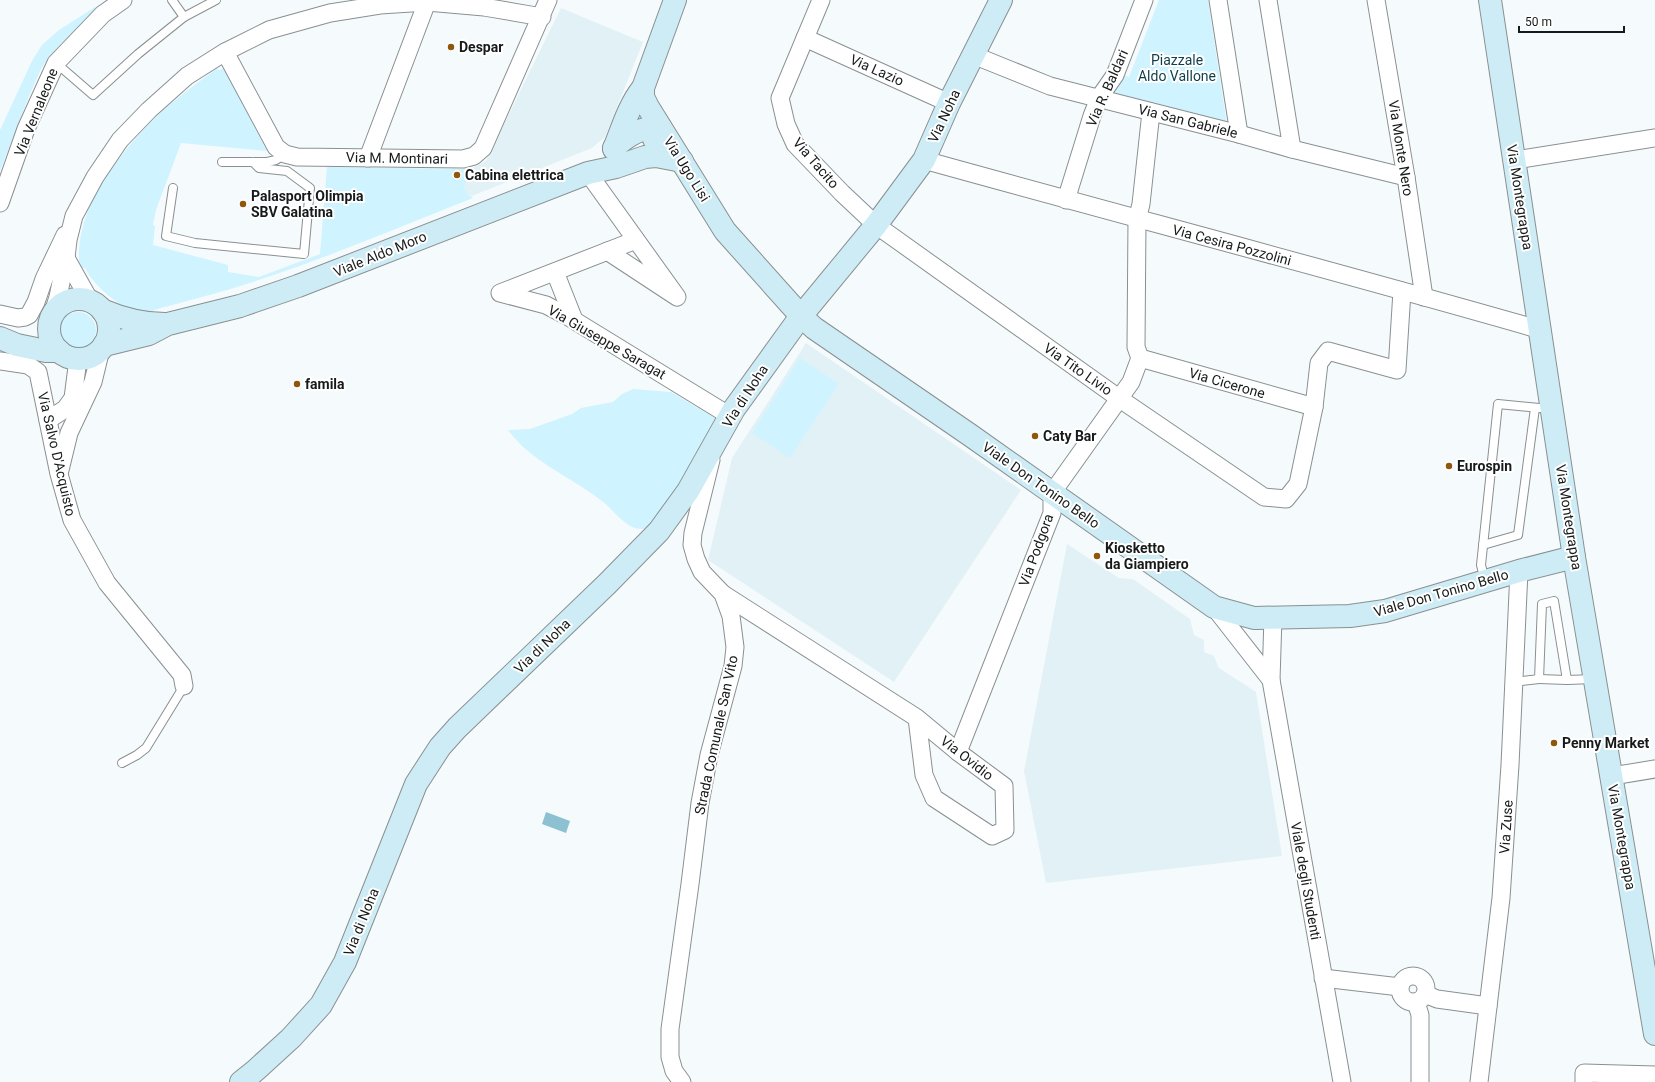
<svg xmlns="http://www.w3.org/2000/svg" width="1655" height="1082" font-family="Roboto,sans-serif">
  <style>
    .built { fill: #e2f1f6 }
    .green { fill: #cff3ff }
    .water { fill: #8dc1d1 }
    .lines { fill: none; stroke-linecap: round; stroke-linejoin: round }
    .lane-casing { stroke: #8a9091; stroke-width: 10 }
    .street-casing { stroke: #8a9091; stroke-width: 19 }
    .secondary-casing { stroke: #8a9091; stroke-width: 24 }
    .lane { stroke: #fff; stroke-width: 8 }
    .street { stroke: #fff; stroke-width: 17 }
    .secondary { stroke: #cdecf5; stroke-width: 22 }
    .poi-dot { fill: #8e570c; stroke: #fff; stroke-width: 1.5 }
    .labels { text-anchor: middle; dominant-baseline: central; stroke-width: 4; stroke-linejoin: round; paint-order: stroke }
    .poi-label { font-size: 14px; font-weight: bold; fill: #171a1a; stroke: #fff; text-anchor: start }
    .park-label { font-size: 14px; fill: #0f3e4b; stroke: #fff }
    .street-label { font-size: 14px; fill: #171a1a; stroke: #fff }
  </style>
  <rect width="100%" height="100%" fill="#f5fbfd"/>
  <g class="built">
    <path d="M 561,8 L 643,42 L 605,137 L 592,148 L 472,196 L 468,194 L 464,187 L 472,168 L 486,161 Z"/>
    <path d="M 806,343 L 1021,490 L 894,682 L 708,560 L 732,458 Z"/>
    <path d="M 1067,544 L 1119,578 L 1133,579 L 1190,619 L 1194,635 L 1204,640 L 1204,652 L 1214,656 L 1219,668 L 1256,692 L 1282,856 L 1046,883 L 1024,771 Z"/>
  </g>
  <g class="green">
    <path d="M 1159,0 L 1208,0 L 1227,125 L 1112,93 L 1120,73 L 1129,77 Z"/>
    <path d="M 95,7 L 99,9 L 60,45 L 48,58 L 41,69 L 29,96 L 0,171 L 0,130 L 32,61 L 42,45 L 59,30 Z"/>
    <path d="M 217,68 L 218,70 L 224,69 L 267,151 L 181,143 L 156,210 L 153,225 L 155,226 L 153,245 L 228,265 L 228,272 L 259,277 L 320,254 L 327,167 L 465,169 L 472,168 L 464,187 L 468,194 L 473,198 C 384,233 295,272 202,297 C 188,301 175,304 161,308 C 156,309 149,313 143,313 C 123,312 93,285 85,268 L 80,268 C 76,248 83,222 91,203 C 100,179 136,136 155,118 C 173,100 197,84 217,68 Z"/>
    <circle cx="78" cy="330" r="18"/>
    <path d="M 800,358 L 839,384 L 790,458 L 752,433 Z"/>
    <path d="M 633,389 L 671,392 L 720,421 C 708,439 662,522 646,528 C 629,534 613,509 602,501 C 576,481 546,468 522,446 C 517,441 512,435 508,430 L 530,429 L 572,414 L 581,408 L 613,402 L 622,394 Z"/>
  </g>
  <path class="water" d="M 546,812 L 570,821 L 566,833 L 542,824 Z"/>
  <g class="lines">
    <defs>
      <g id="lane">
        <path d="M 184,17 L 216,0"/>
        <path d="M 56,63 L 93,95 L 138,54 L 184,17 L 172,0"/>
        <path d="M 222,162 L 267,162 L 276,160 L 285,154"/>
        <path d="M 173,188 L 166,236 L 195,243 L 304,254 L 310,188 L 287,171 L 259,168 L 253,162"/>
        <path d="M 1483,545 L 1518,535 L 1535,408"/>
        <path d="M 1485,581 L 1481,565 L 1498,404 L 1550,409"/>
        <path d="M 1539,679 L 1567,680"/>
        <path d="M 1514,682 L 1539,679 L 1542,604 L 1554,601 L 1567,680 L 1594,679"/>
        <path d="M 122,763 L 137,755 L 146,748 L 184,686"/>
      </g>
      <g id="street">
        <path d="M 821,0 L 780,98 L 786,124 L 795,144 L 842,193 L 876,225 L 1120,399 L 1264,497 L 1286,499 L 1298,484 L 1314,407 L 1319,363 L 1328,351 L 1397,370 L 1402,291"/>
        <path d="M 1218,0 L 1239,134"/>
        <path d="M 1268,0 L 1292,149"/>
        <path d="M 1376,0 L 1406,177 L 1424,297"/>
        <path d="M 805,38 L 949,103"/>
        <path d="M 225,52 L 276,147 L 285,154 L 297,157 L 463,159 L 474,156 L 483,148 L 548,0"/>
        <path d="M 973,55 L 1050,86 L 1239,134 L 1292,149 L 1406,177"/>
        <path d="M 368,158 L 427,2"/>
        <path d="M 924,160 C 1129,217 1336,271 1541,330"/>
        <path d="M 1515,160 L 1655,138"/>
        <path d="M 588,173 L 677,297 L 607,251"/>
        <path d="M 1066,200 L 1092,116 L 1099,98 L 1115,75 L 1144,0"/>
        <path d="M 0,203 L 26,129 L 56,63 L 103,14 L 123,0"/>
        <path d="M 636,240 L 500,293 L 546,305 L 567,316 L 730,416"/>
        <path d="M 66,258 L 90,301"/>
        <path d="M 555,272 L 574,320"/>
        <path d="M 53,313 L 58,297 L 66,258 L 68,240 L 74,216 L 95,177 L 120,140 L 149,110 L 187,76 L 225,52 L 269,30 L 330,13 L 380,5 L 427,2 L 484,7 L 542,17"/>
        <path d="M 0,314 L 18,318 L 25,317 L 29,315 L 36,302 L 44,279 L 65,235"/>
        <path d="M 1140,358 L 1314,407"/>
        <path d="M 0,361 L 28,365 L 38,372 L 59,474 L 72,520 L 107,583 L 182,675 L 184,686"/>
        <path d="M 48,420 L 65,409 L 73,398 L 78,359"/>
        <path d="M 60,470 L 69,433 L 93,382 L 101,349"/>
        <path d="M 723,594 L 917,718 L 958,752 L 1004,786 L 1005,830 L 992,836 L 934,798 L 924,775 L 917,718"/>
        <path d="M 1214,607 L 1271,680"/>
        <path d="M 1273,617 L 1271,680 L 1342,1082"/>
        <path d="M 958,752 L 1052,513 L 1052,493 L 1131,382 L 1140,358 L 1136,347 L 1137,220 L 1141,204 L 1151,112"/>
        <path d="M 1612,776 L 1655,769"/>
        <circle cx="1413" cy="989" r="13"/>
        <path d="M 1323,978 L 1400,987"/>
        <path d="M 1425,994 L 1437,999 L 1488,1006"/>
        <path d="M 1416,1002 L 1420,1015 L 1420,1082"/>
        <path d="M 682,1082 L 674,1071 L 670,1057 L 670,1029 L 690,884 L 700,803 L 709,755 L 733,666 L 735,647 L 731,616 L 723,594 L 702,572 L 696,559 L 692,545 L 693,533 L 711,460"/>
        <path d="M 1479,1082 L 1501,898 L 1510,765 L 1519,571"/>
        <path d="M 1584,1082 L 1584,1073 L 1655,1075"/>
      </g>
      <g id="secondary">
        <path d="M 675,0 L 643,88 L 643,97 L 648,107 L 725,231 L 801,316 L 814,328 L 970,435 L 1214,607 L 1254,618 L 1350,616 L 1385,611 L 1519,571 L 1574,557"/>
        <path d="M 1490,0 L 1574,557 L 1655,1034"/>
        <path d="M 614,148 C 626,136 642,127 660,127 L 654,139"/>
        <path d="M 614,149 C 622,129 629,105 643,88"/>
        <circle cx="79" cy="329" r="30"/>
        <path d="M 102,310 C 123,319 142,324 165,324"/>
        <path d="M 0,338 L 17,345 L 46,351 L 59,351"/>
        <path d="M 104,345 L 149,334 L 168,324 L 240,306 L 298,286 L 588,173 L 616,167 L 645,157 L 656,156 L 682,161"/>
        <path d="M 241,1082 L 256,1070 L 291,1038 L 321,1005 L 345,962 L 416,784 L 440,747 L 457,728 L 607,584 L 659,531 L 688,491 L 734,409 L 801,316 L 876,225 L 924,160 L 949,103 L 1001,0"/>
      </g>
    </defs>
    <use href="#lane" class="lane-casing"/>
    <use href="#street" class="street-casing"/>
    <use href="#secondary" class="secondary-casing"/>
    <use href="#lane" class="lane"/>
    <use href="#street" class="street"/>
    <use href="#secondary" class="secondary"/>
  </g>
  <g class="poi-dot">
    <circle cx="451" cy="47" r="4"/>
    <circle cx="457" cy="175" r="4"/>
    <circle cx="243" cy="204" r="4"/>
    <circle cx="297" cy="384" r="4"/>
    <circle cx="1035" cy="436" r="4"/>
    <circle cx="1449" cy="466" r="4"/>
    <circle cx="1097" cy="556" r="4"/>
    <circle cx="1554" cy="743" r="4"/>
  </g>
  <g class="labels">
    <g class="poi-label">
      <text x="459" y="47">Despar</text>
      <text x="465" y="175">Cabina elettrica</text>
      <text x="251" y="196">Palasport Olimpia<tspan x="251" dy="16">SBV Galatina</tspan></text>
      <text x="305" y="384">famila</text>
      <text x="1043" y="436">Caty Bar</text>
      <text x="1457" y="466">Eurospin</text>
      <text x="1105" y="548">Kiosketto<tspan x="1105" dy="16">da Giampiero</tspan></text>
      <text x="1562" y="743">Penny Market</text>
    </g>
    <g class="park-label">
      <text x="1177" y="60">Piazzale<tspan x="1177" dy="16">Aldo Vallone</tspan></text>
    </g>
    <g class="street-label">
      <text transform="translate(877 70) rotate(24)">Via Lazio</text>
      <text transform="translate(1107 88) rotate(-66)">Via R. Baldari</text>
      <text transform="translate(36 112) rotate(-68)">Via Vernaleone</text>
      <text transform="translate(944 116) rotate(-65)">Via Noha</text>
      <text transform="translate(1188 121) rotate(14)">Via San Gabriele</text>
      <text transform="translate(1401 148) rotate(81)">Via Monte Nero</text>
      <text transform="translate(397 158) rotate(1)">Via M. Montinari</text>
      <text transform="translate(816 163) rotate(49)">Via Tacito</text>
      <text transform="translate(687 169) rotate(58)">Via Ugo Lisi</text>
      <text transform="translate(1520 197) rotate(81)">Via Montegrappa</text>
      <text transform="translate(1232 245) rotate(15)">Via Cesira Pozzolini</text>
      <text transform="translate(380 254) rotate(-22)">Viale Aldo Moro</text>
      <text transform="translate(607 342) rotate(30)">Via Giuseppe Saragat</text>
      <text transform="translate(1078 369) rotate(35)">Via Tito Livio</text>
      <text transform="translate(1227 383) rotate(16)">Via Cicerone</text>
      <text transform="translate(745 396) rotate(-57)">Via di Noha</text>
      <text transform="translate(57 454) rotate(77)">Via Salvo D'Acquisto</text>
      <text transform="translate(1041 485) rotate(35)">Viale Don Tonino Bello</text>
      <text transform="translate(1569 517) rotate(81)">Via Montegrappa</text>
      <text transform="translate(1036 550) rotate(-70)">Via Podgora</text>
      <text transform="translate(1441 593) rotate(-16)">Viale Don Tonino Bello</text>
      <text transform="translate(542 646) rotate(-44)">Via di Noha</text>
      <text transform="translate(716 735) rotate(-78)">Strada Comunale San Vito</text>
      <text transform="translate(967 758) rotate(38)">Via Ovidio</text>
      <text transform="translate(1506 827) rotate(-86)">Via Zuse</text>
      <text transform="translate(1622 837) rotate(80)">Via Montegrappa</text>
      <text transform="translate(1306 881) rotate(80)">Viale degli Studenti</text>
      <text transform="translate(361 922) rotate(-68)">Via di Noha</text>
    </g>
  </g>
  <path d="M1519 26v6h105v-6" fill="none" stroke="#171a1a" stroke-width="2"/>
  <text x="1525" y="26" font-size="12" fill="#171a1a" stroke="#ffffff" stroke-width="3" paint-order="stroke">50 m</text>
</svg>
